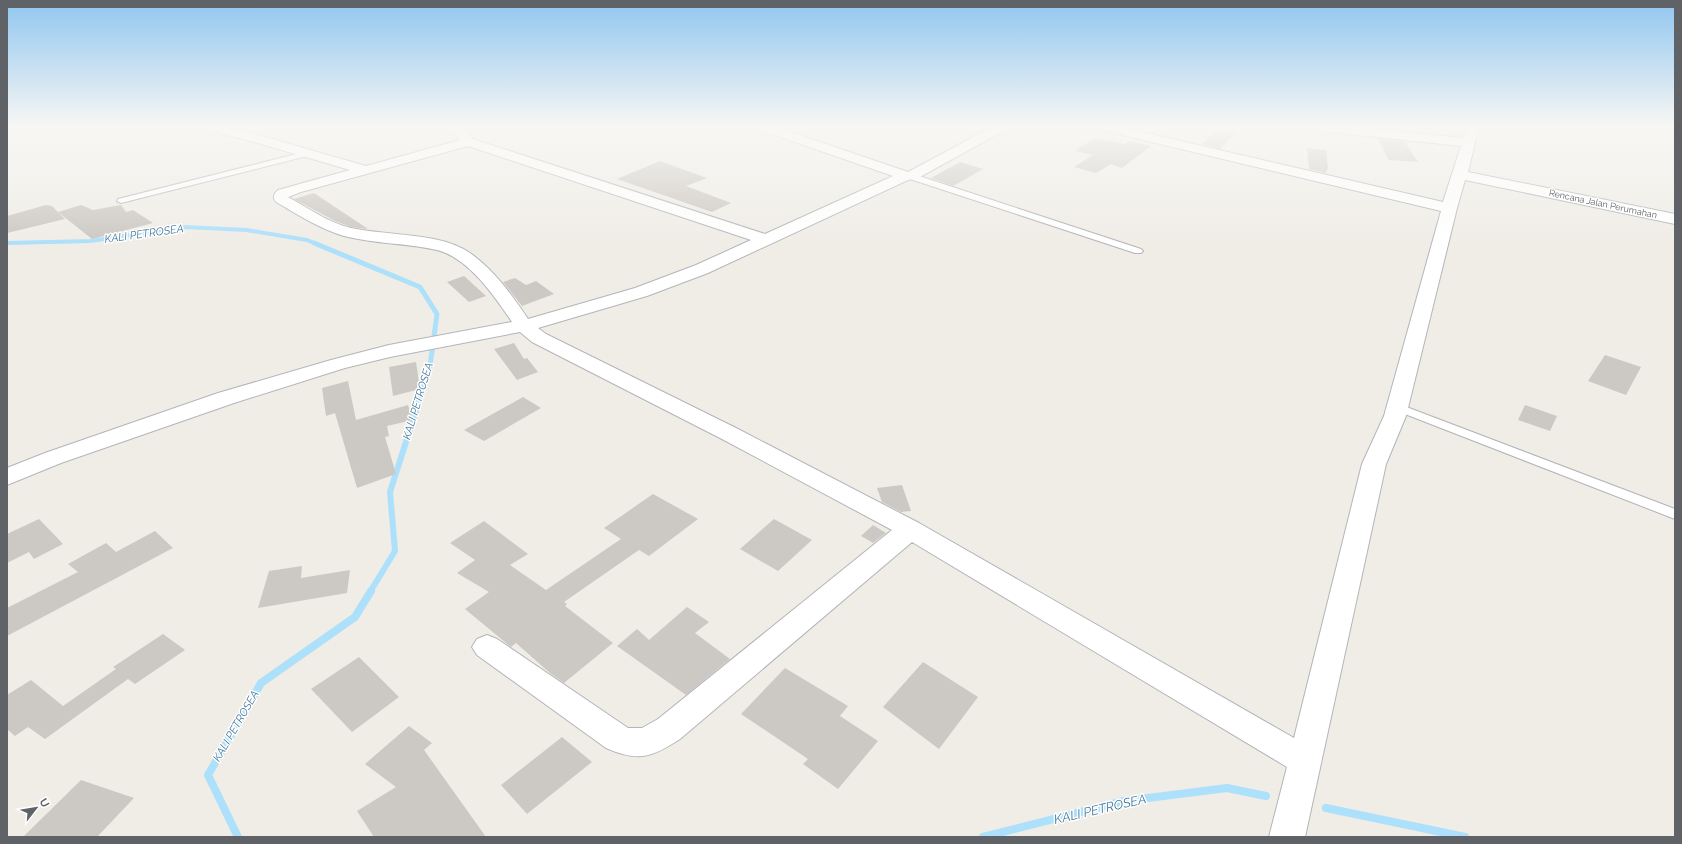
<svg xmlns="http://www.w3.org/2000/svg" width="1682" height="844" font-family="Raleway,sans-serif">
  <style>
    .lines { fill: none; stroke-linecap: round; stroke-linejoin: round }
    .stream-far3 { stroke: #ade0fb; stroke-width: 4 }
    .stream-far2 { stroke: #ade0fb; stroke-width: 5 }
    .stream-far1 { stroke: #ade0fb; stroke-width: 6 }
    .stream { stroke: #ade0fb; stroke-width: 8 }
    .building { fill: #ccc8c3 }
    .lane-casing { stroke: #b2b5b9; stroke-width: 2 }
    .street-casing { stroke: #b2b5b9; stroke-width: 2 }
    .lane { fill: #fff; fill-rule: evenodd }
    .street { fill: #fff; fill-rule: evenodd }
    .labels { text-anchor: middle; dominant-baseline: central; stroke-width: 3; stroke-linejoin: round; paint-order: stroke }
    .far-street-label { font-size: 9px; fill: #5f6367; stroke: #fff }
    .water-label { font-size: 11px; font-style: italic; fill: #43779b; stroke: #fff }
    .near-water-label { font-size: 13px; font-style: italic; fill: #43779b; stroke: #fff }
  </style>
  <rect width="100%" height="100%" fill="#f0ede7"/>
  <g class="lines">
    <path class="stream-far3" d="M 7,243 L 90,241 L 185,227 L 246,230 L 307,240 L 317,244"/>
    <path class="stream-far2" d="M 314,243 L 420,287 L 437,314 L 430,366 L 421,396"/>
    <path class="stream-far1" d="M 370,592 L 395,551 L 390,492 L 421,395"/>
    <g class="stream">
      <path d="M 1326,808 L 1465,837"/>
      <path d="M 238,837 L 208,775 L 261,683 L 355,617 L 371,591"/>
      <path d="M 983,837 L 1124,801 L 1227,788 L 1266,796"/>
    </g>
  </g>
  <g class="building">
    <path d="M 1218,129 L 1237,131 L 1220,149 L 1202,144 Z"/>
    <path d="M 1095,138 L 1125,144 L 1130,141 L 1151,146 L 1122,168 L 1111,164 L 1096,173 L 1074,167 L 1093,155 L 1075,151 Z"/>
    <path d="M 1377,138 L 1405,142 L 1418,162 L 1389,160 Z"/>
    <path d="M 1307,148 L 1326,150 L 1328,168 L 1326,173 L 1309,169 Z"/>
    <path d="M 660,161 L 707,178 L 686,186 L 731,203 L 712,212 L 617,179 Z"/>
    <path d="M 960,162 L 983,169 L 953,186 L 931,178 Z"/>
    <path d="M 314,193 L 368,229 L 351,227 L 335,221 L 294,199 Z"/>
    <path d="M 46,205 L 52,206 L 65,219 L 7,233 L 7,216 Z"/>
    <path d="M 81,205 L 93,210 L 121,205 L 126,212 L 133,210 L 153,223 L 92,239 L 58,212 Z"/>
    <path d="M 464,276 L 486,296 L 469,302 L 447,282 Z"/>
    <path d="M 515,278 L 526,285 L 536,281 L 554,294 L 522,306 L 503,282 Z"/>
    <path d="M 514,343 L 524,359 L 527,358 L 538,372 L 517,380 L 494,349 Z"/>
    <path d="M 1605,355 L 1641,367 L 1626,395 L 1588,381 Z"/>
    <path d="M 416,362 L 420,389 L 393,396 L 389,367 Z"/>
    <path d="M 348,381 L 356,420 L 408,405 L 413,420 L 387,426 L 389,436 L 385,437 L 396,474 L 357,488 L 335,413 L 326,416 L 322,388 Z"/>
    <path d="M 523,397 L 541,408 L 484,441 L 464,430 Z"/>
    <path d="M 1525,405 L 1557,416 L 1550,431 L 1518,420 Z"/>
    <path d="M 902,485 L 911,511 L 901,512 L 882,502 L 877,488 Z"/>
    <path d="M 653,494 L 698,519 L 649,556 L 639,550 L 564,602 L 567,604 L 565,606 L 613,643 L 564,683 L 550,673 L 516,643 L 511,647 L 465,609 L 489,592 L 457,573 L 475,560 L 450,543 L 484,521 L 528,554 L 510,565 L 546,590 L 621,539 L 604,528 Z"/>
    <path d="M 39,519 L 63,544 L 34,559 L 29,552 L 7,563 L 7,534 Z"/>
    <path d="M 774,519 L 812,540 L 778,571 L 740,549 Z"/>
    <path d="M 873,525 L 886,533 L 873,543 L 861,536 Z"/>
    <path d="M 155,531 L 173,548 L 7,636 L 7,608 L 78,572 L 68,564 L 106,543 L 116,552 Z"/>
    <path d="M 302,566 L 301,578 L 350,570 L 347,593 L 258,608 L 269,571 Z"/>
    <path d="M 687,607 L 709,622 L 695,633 L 730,659 L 686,695 L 617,646 L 637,629 L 649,640 Z"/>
    <path d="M 163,634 L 185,650 L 135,684 L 128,679 L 45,739 L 28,727 L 15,736 L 7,729 L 7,695 L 31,680 L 63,706 L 116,669 L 113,667 Z"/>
    <path d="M 359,657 L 399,697 L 352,732 L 311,689 Z"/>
    <path d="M 923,662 L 978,697 L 939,749 L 883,707 Z"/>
    <path d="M 785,668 L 848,706 L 840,716 L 878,741 L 838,789 L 803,764 L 808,759 L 741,714 Z"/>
    <path d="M 409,726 L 432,743 L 424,750 L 486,837 L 374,837 L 357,811 L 396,787 L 365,764 Z"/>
    <path d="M 562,737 L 592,762 L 527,814 L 501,785 Z"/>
    <path d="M 81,780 L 134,798 L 97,837 L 23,837 Z"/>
  </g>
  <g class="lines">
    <defs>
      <g id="lane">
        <path d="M 308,151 L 312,153 L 311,155 L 121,203 L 117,201 L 118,199 Z"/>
        <path d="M 907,174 L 913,174 L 1141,249 L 1143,251 L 1141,253 L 1135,253 L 907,178 Z"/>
        <path d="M 1396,403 L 1675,509 L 1675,519 L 1392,409 L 1390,407 L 1392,405 Z"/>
      </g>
      <path id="street" d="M 199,126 L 220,126 L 251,133 L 366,166 L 460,140 L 454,132 L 447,126 L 462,126 L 473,139 L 765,234 L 893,176 L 757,129 L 755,126 L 773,126 L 908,172 L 994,126 L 1009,126 L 1007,129 L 918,178 L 908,180 L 708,273 L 647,296 L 538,328 L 546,334 L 738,429 L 919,523 L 1294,738 L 1362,464 L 1384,416 L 1441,211 L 1101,130 L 1097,129 L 1095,126 L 1116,126 L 1443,202 L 1461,146 L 1312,130 L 1308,129 L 1306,126 L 1345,126 L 1463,138 L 1467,126 L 1479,126 L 1468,172 L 1675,214 L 1675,224 L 1465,180 L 1457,208 L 1406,416 L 1386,464 L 1305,837 L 1269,837 L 1287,767 L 912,542 L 680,739 C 651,758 638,762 606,748 L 477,655 L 472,647 L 477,639 L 487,635 L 497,639 L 628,728 L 642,728 L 658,719 L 892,530 L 722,439 L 532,342 L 520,332 L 390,357 L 345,368 L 234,403 L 61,463 L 7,485 L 7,468 L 45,453 L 218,393 L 331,360 L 389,345 L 512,322 C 495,297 469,258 437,250 C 407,243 374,244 344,236 C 320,229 297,214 276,202 C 272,197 274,194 278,190 L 350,170 L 247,140 L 201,129 ZM 468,146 L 751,240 L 696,265 L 635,288 L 528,319 C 512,295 494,270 470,253 C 440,232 387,236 351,228 C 329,223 308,208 288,197 L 301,192 Z"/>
    </defs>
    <use href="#lane" class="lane-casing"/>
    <use href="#street" class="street-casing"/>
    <use href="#lane" class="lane"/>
    <use href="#street" class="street"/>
  </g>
  <linearGradient id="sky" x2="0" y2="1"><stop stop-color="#90c6f0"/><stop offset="0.52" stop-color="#f8f7f4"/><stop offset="1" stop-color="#f8f7f4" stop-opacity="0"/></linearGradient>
  <rect width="1682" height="244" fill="url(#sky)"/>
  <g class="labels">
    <g class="far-street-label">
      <text transform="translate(1603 204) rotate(12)">Rencana Jalan Perumahan</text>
    </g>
    <g class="water-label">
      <text transform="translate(144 234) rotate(-8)">KALI PETROSEA</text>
      <text transform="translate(418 401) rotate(-73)">KALI PETROSEA</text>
      <text transform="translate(236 726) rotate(-60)">KALI PETROSEA</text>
    </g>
    <g class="near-water-label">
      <text transform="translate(1100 809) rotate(-13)">KALI PETROSEA</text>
    </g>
  </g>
  <rect width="1682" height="844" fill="none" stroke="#5f6367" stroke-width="16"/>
  <g transform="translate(36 808) rotate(59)" stroke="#ffffff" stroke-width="3" paint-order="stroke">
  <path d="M0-3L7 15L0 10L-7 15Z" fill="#5f6367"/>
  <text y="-6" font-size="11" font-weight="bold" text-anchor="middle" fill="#5f6367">U</text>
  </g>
</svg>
